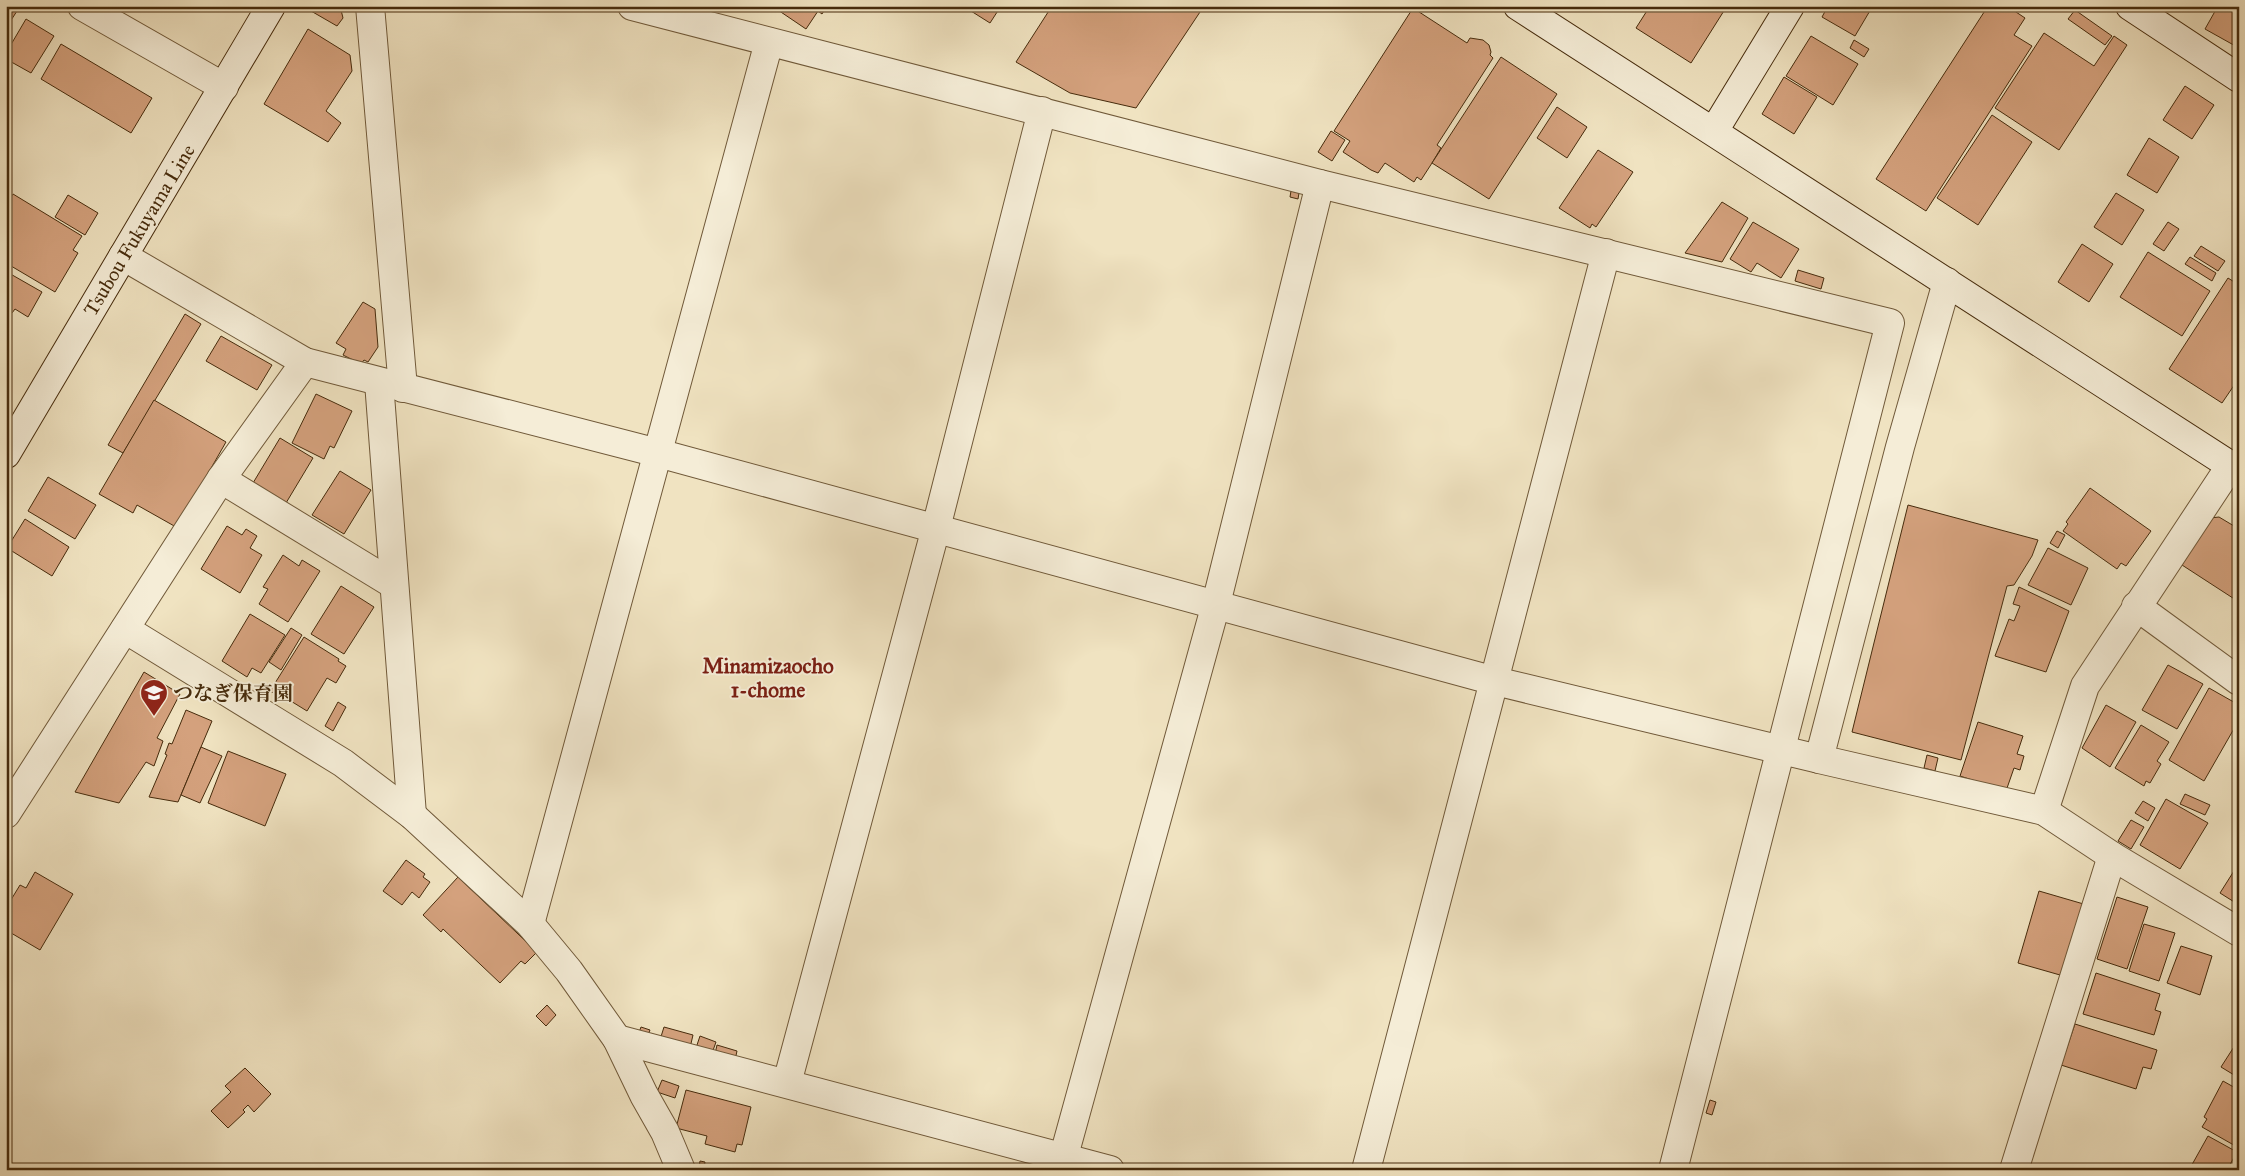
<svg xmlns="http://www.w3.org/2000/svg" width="2245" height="1176" font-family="'IM FELL Great Primer','Noto Serif JP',serif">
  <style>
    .building { fill: #d4a17d; stroke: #462b0c }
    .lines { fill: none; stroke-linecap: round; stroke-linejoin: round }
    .street-casing { stroke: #705939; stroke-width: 30 }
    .secondary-casing { stroke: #462b0c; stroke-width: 30 }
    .street { stroke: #f5edd7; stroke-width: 28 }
    .secondary { stroke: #f5edd7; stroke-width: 28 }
    .labels { text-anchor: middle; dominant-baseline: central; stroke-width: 4; stroke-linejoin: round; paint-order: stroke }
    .street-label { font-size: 20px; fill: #462b0c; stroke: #f5edd7 }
    .poi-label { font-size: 20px; font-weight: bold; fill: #462b0c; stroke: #f5edd7; text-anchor: start }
    .neighbourhood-label { font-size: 21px; font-weight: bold; fill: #7a1f14; stroke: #f5edd7 }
  </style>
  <rect width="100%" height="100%" fill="#f0e3c1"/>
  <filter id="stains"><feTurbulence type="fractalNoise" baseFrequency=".004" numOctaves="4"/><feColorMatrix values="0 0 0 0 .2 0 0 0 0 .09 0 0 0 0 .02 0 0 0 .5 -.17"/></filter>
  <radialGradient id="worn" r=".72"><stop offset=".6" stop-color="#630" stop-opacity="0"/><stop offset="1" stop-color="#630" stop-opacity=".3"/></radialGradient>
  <g class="building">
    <path d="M 6,6 L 17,11 L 6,28 Z"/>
    <path d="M 314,6 L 340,6 L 343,18 L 337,26 L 311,11 Z"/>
    <path d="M 772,6 L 827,6 L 822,14 L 818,11 L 806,29 Z"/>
    <path d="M 963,6 L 1001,6 L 990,23 Z"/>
    <path d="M 1052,6 L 1204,6 L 1136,108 L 1070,93 L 1016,62 Z"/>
    <path d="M 1650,6 L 1727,6 L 1691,63 L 1636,28 Z"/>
    <path d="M 1828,6 L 1878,6 L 1875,11 L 1871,9 L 1855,36 L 1822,17 Z"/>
    <path d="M 1988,6 L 2007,6 L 2025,18 L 2014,35 L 2032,46 L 1926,211 L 1876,179 Z"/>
    <path d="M 2218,6 L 2239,6 L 2239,48 L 2205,29 Z"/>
    <path d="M 1413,8 L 1467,43 L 1470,38 L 1483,40 L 1489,45 L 1491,52 L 1490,55 L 1493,58 L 1437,145 L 1441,148 L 1432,163 L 1421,180 L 1417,177 L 1414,182 L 1385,163 L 1378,173 L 1371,170 L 1343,152 L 1350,141 L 1334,131 Z"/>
    <path d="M 2075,10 L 2112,36 L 2105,45 L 2068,19 Z"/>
    <path d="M 26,19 L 54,36 L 31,73 L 6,59 L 6,53 Z"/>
    <path d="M 308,29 L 350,55 L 352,71 L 326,111 L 341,123 L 328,142 L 264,104 Z"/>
    <path d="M 2044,33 L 2094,66 L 2114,36 L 2127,45 L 2059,150 L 1995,108 Z"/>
    <path d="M 1811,36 L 1858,64 L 1833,105 L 1786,76 Z"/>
    <path d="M 1854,40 L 1869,49 L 1864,57 L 1850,48 Z"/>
    <path d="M 61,44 L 152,98 L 131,133 L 41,79 Z"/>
    <path d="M 1501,57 L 1557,94 L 1489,199 L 1432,163 Z"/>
    <path d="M 1784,77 L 1817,97 L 1794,134 L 1762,114 Z"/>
    <path d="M 2185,86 L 2214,105 L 2192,139 L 2163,120 Z"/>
    <path d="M 1557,107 L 1587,127 L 1567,158 L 1537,138 Z"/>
    <path d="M 1992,115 L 2032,142 L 1978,225 L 1937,198 Z"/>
    <path d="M 1331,131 L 1345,140 L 1332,161 L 1318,152 Z"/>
    <path d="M 2149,138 L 2179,157 L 2157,193 L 2127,175 Z"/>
    <path d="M 1598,150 L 1633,172 L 1596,227 L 1592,224 L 1590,228 L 1559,208 Z"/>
    <path d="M 1291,191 L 1299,193 L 1298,199 L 1290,197 Z"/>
    <path d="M 2116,193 L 2144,210 L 2122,245 L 2094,227 Z"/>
    <path d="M 13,194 L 82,236 L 73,250 L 78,253 L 55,292 L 6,263 L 6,205 Z"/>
    <path d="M 68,195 L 98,213 L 85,235 L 55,217 Z"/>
    <path d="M 1722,202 L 1748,218 L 1722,262 L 1685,253 Z"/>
    <path d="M 1753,222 L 1799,249 L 1781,278 L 1757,263 L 1751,272 L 1730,259 Z"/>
    <path d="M 2168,222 L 2179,229 L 2164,251 L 2153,244 Z"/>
    <path d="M 2082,244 L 2113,264 L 2089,302 L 2058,282 Z"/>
    <path d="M 2201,246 L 2225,261 L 2218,271 L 2194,256 Z"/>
    <path d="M 2148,252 L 2210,291 L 2182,336 L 2120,297 Z"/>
    <path d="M 2190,257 L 2216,273 L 2212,281 L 2185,264 Z"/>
    <path d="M 1798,270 L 1824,278 L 1821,289 L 1795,281 Z"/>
    <path d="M 7,272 L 42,292 L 28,317 L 15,309 L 12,313 L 6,310 Z"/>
    <path d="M 2228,278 L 2239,285 L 2239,378 L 2222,403 L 2169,369 Z"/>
    <path d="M 363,302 L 375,309 L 378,347 L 368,362 L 364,360 L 361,364 L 343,355 L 346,349 L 336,343 Z"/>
    <path d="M 185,314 L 201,324 L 123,453 L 108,445 Z"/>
    <path d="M 221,336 L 272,365 L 257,390 L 206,361 Z"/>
    <path d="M 316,394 L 352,411 L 334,448 L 330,446 L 324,459 L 292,443 Z"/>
    <path d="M 154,400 L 226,442 L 210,470 L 213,472 L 176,527 L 137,505 L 133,513 L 99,494 Z"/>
    <path d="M 280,438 L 313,458 L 286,503 L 253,483 Z"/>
    <path d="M 340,471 L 371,490 L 344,534 L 312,515 Z"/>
    <path d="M 48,477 L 96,505 L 75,539 L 28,511 Z"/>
    <path d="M 2090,488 L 2151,531 L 2126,566 L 2121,563 L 2117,569 L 2063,531 L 2068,524 L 2066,522 Z"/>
    <path d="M 1908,505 L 2038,540 L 2032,556 L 2014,585 L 2007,586 L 1961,760 L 1852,732 Z"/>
    <path d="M 2219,517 L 2239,529 L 2239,602 L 2182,565 L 2210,518 Z"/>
    <path d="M 25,519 L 69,547 L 52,576 L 7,548 Z"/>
    <path d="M 227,526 L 242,535 L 246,529 L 257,536 L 250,548 L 262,555 L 240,593 L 201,569 Z"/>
    <path d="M 2057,531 L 2065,535 L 2058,548 L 2050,543 Z"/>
    <path d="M 2048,548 L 2088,568 L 2071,605 L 2028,585 Z"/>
    <path d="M 283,555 L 299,566 L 302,560 L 320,571 L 288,622 L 259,604 L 268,589 L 263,587 Z"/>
    <path d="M 341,586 L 374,607 L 344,654 L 311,634 Z"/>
    <path d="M 2019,587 L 2069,611 L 2046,672 L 1995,656 L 2009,619 L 2014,621 L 2020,606 L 2013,604 Z"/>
    <path d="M 250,614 L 285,635 L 261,673 L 252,668 L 247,677 L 222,661 Z"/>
    <path d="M 291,628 L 302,635 L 281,670 L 269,662 Z"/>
    <path d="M 304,637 L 339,659 L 338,661 L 346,666 L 336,683 L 327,678 L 307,711 L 281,695 L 280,697 L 270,691 Z"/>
    <path d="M 2168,665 L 2203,684 L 2177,729 L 2142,710 Z"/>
    <path d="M 144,672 L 180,694 L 157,738 L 163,741 L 154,766 L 146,762 L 119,803 L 75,792 Z"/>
    <path d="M 2209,688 L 2239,705 L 2239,720 L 2204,781 L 2169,760 Z"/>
    <path d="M 338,702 L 346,707 L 333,731 L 325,726 Z"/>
    <path d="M 2106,705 L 2136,722 L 2110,767 L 2082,748 Z"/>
    <path d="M 186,710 L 212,721 L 201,747 L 178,802 L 149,797 L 167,755 L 165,754 L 169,743 L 172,744 Z"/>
    <path d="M 1978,722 L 2023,736 L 2017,754 L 2024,756 L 2020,770 L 2014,768 L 2006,791 L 1960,776 Z"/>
    <path d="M 2141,725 L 2169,742 L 2157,761 L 2161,764 L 2150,783 L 2146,781 L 2144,786 L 2115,768 Z"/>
    <path d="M 201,747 L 222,756 L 200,803 L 181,795 Z"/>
    <path d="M 228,751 L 286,774 L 265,826 L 208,803 Z"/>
    <path d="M 1927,755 L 1938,758 L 1935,771 L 1924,768 Z"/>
    <path d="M 2185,794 L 2210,805 L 2205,815 L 2180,804 Z"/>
    <path d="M 2166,799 L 2208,823 L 2180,869 L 2140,845 Z"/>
    <path d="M 2143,801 L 2155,808 L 2148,821 L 2135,813 Z"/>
    <path d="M 2131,820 L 2144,827 L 2131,849 L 2118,841 Z"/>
    <path d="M 406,860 L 425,874 L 423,877 L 430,882 L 419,898 L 412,892 L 402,905 L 383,891 Z"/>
    <path d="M 2239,863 L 2239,905 L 2220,893 Z"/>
    <path d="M 35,872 L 73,894 L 40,950 L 6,930 L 6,908 L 20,885 L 26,888 Z"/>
    <path d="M 458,877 L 537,952 L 525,964 L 521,961 L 500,983 L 443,929 L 441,932 L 423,915 Z"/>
    <path d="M 2039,891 L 2087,905 L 2067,977 L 2018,963 Z"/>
    <path d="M 2117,897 L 2148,907 L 2127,969 L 2097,959 Z"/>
    <path d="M 2144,924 L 2175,933 L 2159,981 L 2129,971 Z"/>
    <path d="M 2181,946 L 2212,956 L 2200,995 L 2167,983 Z"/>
    <path d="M 2096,973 L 2160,994 L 2155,1010 L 2161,1012 L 2154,1035 L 2083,1014 Z"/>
    <path d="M 547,1005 L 556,1015 L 546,1026 L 536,1016 Z"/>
    <path d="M 2075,1024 L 2157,1050 L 2151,1069 L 2143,1067 L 2136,1089 L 2061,1065 Z"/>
    <path d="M 641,1027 L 650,1030 L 647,1037 L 638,1035 Z"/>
    <path d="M 664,1027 L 693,1035 L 689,1052 L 659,1043 Z"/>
    <path d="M 700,1036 L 716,1042 L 711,1056 L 695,1051 Z"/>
    <path d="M 2239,1039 L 2239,1078 L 2221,1067 Z"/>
    <path d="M 717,1045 L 737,1051 L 735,1060 L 715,1054 Z"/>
    <path d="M 245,1068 L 271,1094 L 254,1112 L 248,1105 L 243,1110 L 245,1112 L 228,1128 L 211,1111 L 231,1092 L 225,1086 Z"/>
    <path d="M 662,1080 L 679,1086 L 675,1098 L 657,1092 Z"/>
    <path d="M 2223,1081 L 2239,1090 L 2239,1148 L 2202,1127 L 2207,1119 L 2204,1117 Z"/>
    <path d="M 686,1090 L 751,1107 L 742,1145 L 737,1144 L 735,1152 L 705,1144 L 707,1136 L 676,1128 Z"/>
    <path d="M 1710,1100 L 1716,1102 L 1712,1115 L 1706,1113 Z"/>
    <path d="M 2208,1136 L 2237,1152 L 2227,1170 L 2189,1170 Z"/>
    <path d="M 700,1161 L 705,1162 L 704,1169 L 699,1167 Z"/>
    <path d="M 730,1165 L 743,1168 L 743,1170 L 728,1170 Z"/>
  </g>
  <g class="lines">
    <defs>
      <g id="street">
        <path d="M 82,6 L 224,87"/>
        <path d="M 370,6 L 403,388"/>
        <path d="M 632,6 L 1320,184 L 1890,323 L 1673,1170"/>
        <path d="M 1947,282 L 1900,447 L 1819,759 L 2044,811 L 2112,856 L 2239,932"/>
        <path d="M 305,362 L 658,453 L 1495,681 L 1819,759"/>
        <path d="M 379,382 L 412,815"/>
        <path d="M 221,479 L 393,584"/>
        <path d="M 2136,606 L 2239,681"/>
        <path d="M 125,629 L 343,763 L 412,815 L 530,924 L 569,971 L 617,1039 L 644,1095 L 665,1132 L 681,1170"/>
        <path d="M 2044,811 L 2085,686 L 2231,465"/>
        <path d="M 6,814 L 221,479 L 305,362 L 123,256"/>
        <path d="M 530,924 L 769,42"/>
        <path d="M 617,1039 L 1110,1170"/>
        <path d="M 787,1083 L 936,528 L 1042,111"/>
        <path d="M 1060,1170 L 1216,604 L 1320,184"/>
        <path d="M 1366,1170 L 1606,253"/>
        <path d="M 2014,1170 L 2112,856"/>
      </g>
      <g id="secondary">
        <path d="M 1518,6 L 2239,471"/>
        <path d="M 2130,6 L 2239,78"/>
        <path d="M 1714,131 L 1790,6"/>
        <path d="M 6,454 L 271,6"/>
      </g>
    </defs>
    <use href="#street" class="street-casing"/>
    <use href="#secondary" class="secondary-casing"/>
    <use href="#street" class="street"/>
    <use href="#secondary" class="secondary"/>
  </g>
  <defs>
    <symbol id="school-pin" viewBox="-11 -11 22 30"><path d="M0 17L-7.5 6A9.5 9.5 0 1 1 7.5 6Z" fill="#8f2418" stroke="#f5edd7"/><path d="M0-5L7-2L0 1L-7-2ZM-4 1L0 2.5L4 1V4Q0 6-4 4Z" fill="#fff"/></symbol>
  </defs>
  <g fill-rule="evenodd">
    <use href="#school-pin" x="138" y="677" width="32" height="43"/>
  </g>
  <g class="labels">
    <g class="street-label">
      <text transform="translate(139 230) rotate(-59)">Tsubou Fukuyama Line</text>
    </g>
    <g class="poi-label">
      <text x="173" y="693">つなぎ保育園</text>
    </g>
    <g class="neighbourhood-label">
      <text x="768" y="666">Minamizaocho<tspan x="768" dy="24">1-chome</tspan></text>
    </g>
  </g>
  <rect width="2245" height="1176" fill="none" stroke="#f0e3c1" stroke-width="25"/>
  <rect x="8" y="8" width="2230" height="1161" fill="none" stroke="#462b0c" stroke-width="2.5"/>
  <rect x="12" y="12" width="2220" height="1151" fill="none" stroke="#462b0c"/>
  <rect width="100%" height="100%" filter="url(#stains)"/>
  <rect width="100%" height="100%" fill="url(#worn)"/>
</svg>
